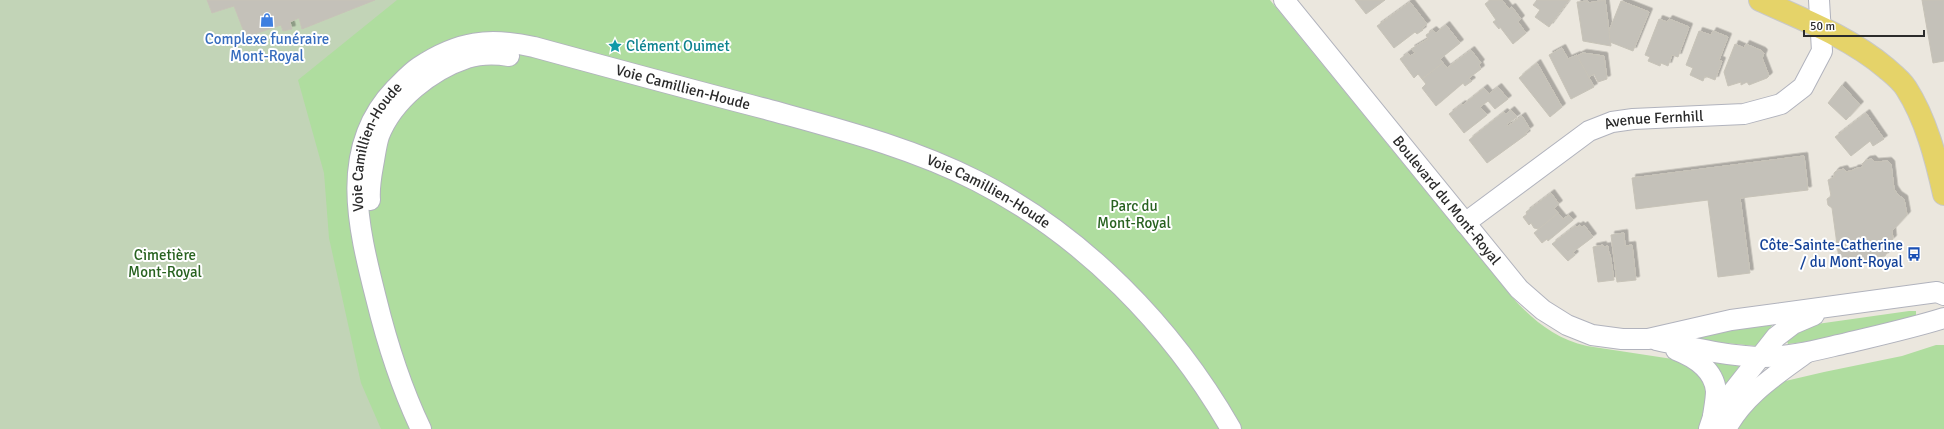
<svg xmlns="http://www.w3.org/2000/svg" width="1944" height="429" font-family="Signika,sans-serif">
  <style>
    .green { fill: #afdd9f }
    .cemetery { fill: #c2d4b7 }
    .building { fill: #c4c1b9; stroke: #c7c3b8; filter: url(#shadow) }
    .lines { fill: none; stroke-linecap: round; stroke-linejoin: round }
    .minor-casing { stroke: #b1b3bd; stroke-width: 22 }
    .major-casing { stroke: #c8c8c8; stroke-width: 24 }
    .minor { stroke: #fff; stroke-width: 20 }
    .major { stroke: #e5d369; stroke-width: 22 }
    .labels { text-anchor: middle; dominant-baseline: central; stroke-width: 4; stroke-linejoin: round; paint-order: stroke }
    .shop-label { font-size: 15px; fill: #366cbe; stroke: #fff }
    .culture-label { font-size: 15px; fill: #0d838f; stroke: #fff; text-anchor: start }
    .street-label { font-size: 15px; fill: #2b2b2b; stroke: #fff }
    .park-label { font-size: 15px; fill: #286220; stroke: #fff }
    .transit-label { font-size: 15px; fill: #164399; stroke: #fff; text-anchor: end }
  </style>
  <defs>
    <filter id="shadow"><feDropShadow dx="3.5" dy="-3.5" stdDeviation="0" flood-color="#0004"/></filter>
  </defs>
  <rect width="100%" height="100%" fill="#ebe7de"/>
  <g class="green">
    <path d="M 0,0 L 1270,0 L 1512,297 C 1533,320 1555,339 1587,346 L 1679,360 L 1705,376 L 1708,399 L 1824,372 L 1902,356 L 1936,345 L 1944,345 L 1944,429 L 22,429 Z"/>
    <path d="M 1909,311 L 1916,311 L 1916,318 L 1812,341 L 1788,344 L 1786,339 L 1810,325 Z"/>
    <path d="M 1773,324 L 1760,343 L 1756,346 L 1694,340 L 1696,333 Z"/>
    <path d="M 1715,361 L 1740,365 L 1725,387 L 1713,364 Z"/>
  </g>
  <path class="cemetery" d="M 0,0 L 397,0 L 298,80 L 324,173 L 329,238 L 361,383 L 381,429 L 0,429 Z"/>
  <g class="building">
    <path d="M 207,0 L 375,0 L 302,29 L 299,18 L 290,22 L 292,29 L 283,31 L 281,25 L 246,37 L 234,6 L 212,13 Z"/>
    <path d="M 1355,0 L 1385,0 L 1366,14 Z"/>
    <path d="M 1490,0 L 1502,0 L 1509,9 L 1512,7 L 1521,19 L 1518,22 L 1526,33 L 1513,44 L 1500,27 L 1499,29 L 1493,22 L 1496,20 L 1485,4 Z"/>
    <path d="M 1537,0 L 1569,0 L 1549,27 L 1535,17 L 1540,10 L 1533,5 Z"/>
    <path d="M 1605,0 L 1611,46 L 1583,41 L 1577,2 L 1588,1 L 1588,3 Z"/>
    <path d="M 1922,0 L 1944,0 L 1944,61 L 1933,63 Z"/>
    <path d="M 1621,1 L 1649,12 L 1633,51 L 1610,42 L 1609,31 Z"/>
    <path d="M 1410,2 L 1427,24 L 1422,28 L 1423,30 L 1417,34 L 1415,32 L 1394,48 L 1377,26 Z"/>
    <path d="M 1659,19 L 1667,22 L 1669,19 L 1689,27 L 1678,57 L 1672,55 L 1668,66 L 1661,63 L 1660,66 L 1648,61 L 1650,57 L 1645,55 Z"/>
    <path d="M 1446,25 L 1460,43 L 1440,59 L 1443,63 L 1422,79 L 1418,74 L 1414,78 L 1400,59 L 1408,53 L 1410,56 L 1415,53 L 1411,49 L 1428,39 L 1426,35 L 1433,30 L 1436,33 Z"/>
    <path d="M 1699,31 L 1711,35 L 1713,31 L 1728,37 L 1719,60 L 1722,61 L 1715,80 L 1705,76 L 1703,81 L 1690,75 L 1693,68 L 1686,65 Z"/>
    <path d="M 1735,44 L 1744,48 L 1746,44 L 1762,51 L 1764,53 L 1762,58 L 1769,76 L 1767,78 L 1749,85 L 1747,82 L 1741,85 L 1741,82 L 1728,86 L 1724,72 Z"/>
    <path d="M 1562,48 L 1568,59 L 1577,55 L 1594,87 L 1571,99 L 1549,55 Z"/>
    <path d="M 1471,50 L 1481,63 L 1479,65 L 1481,69 L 1469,78 L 1472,81 L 1465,86 L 1463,83 L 1436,106 L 1422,88 L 1426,84 L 1422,79 L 1443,63 L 1447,68 Z"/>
    <path d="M 1583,53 L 1604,56 L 1607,79 L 1598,82 L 1594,74 L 1589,77 L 1577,56 Z"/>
    <path d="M 1537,63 L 1562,107 L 1550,117 L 1519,78 Z"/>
    <path d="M 1842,85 L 1860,105 L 1846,120 L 1828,103 Z"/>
    <path d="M 1498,87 L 1508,99 L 1495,109 L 1488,101 L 1480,107 L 1487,115 L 1464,133 L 1449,114 L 1462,104 L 1463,105 L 1484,88 L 1489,94 Z"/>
    <path d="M 1511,110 L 1517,117 L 1507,124 L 1508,126 L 1522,116 L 1530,129 L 1525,133 L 1527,134 L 1487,163 L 1469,140 L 1504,112 L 1506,114 Z"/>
    <path d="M 1866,113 L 1884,139 L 1873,146 L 1870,141 L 1851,156 L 1835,137 Z"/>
    <path d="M 1804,156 L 1808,190 L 1740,198 L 1750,273 L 1718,277 L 1708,200 L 1636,209 L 1632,178 Z"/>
    <path d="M 1872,159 L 1875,162 L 1888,161 L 1891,164 L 1894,189 L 1898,195 L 1904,199 L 1907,215 L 1892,231 L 1893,239 L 1887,244 L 1888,251 L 1885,256 L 1871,258 L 1869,261 L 1858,262 L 1855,260 L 1842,261 L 1839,259 L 1832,208 L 1828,205 L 1827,199 L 1831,196 L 1828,180 L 1834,177 L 1834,173 L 1836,171 L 1844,169 L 1846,172 L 1854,170 L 1854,169 L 1863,167 L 1862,164 L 1866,160 Z"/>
    <path d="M 1551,193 L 1559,204 L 1554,208 L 1558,213 L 1539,229 L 1534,228 L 1531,223 L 1529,225 L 1523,217 L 1527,214 L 1526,212 Z"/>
    <path d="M 1558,213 L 1563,219 L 1569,215 L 1573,220 L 1548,241 L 1547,239 L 1542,243 L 1534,233 Z"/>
    <path d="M 1580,225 L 1582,227 L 1584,225 L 1593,237 L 1573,252 L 1575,255 L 1568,261 L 1552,244 L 1575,226 L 1577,227 Z"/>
    <path d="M 1624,233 L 1625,246 L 1632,245 L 1636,280 L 1617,282 L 1611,235 Z"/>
    <path d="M 1603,245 L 1603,247 L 1608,246 L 1609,255 L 1610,254 L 1614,280 L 1598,282 L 1593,247 Z"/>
  </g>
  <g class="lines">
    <defs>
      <g id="minor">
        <path id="s1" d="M 1284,0 L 1519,289 L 1543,310 L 1567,325 L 1592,335 L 1622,339 L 1648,339 L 1731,320 L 1937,292 L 1944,295"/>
        <path d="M 370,200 C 369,188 371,177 373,166 C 375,156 376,145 379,136 C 393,100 431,70 467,58 C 480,54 496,54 509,56"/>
        <path id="s2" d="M 1465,223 L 1589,131 L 1612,122 L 1633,119 L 1744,114 L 1781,104 L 1803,87 L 1822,51 L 1819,0"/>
        <path d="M 1656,340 C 1689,347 1730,357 1764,357 C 1792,357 1820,349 1847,343 C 1880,335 1912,328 1944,318"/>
        <path d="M 1676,350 C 1694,357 1714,370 1716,391 C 1716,399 1714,409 1713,416"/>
        <path id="s3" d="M 421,429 C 401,387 387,343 376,298 C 358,227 338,148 395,89 C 403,81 410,73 419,67 C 458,41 489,37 534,47 C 611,68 688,89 766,109 C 838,129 910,147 977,181 C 1083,235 1172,326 1231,429"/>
        <path d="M 1709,429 L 1713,417 L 1776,337 L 1793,324 L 1814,315"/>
        <path d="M 1726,429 C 1744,395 1776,375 1806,353"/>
      </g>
      <path id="major" d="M 1760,0 C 1804,20 1849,37 1886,68 C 1893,74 1901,80 1906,88 C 1926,119 1936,158 1944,194"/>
    </defs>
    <use href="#minor" class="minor-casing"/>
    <use href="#major" class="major-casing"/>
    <use href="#minor" class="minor"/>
    <use href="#major" class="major"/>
  </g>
  <defs>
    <symbol id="shop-bare" viewBox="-9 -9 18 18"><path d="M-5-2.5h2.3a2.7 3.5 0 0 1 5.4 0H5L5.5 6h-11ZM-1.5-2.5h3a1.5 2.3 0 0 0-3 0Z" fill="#3f7fe0" stroke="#fff" stroke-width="2.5" paint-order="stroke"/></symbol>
    <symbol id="sight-bare" viewBox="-9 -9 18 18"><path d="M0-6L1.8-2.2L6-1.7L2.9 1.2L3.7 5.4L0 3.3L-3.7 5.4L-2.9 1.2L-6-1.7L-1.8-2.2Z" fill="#0f9aa8" stroke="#fff" stroke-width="2.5" paint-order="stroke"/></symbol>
    <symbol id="bus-bare" viewBox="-9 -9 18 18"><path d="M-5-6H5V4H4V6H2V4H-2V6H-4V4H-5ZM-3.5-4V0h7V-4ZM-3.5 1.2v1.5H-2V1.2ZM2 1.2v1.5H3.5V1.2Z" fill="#1a4fb4" stroke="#fff" stroke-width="2.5" paint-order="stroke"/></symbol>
  </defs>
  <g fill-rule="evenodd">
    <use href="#shop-bare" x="257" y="10" width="20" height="20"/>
    <use href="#sight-bare" x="605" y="36" width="20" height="20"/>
    <use href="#bus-bare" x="1904" y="244" width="20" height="20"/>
  </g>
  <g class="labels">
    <g class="shop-label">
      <text x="267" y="39">Complexe funéraire<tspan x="267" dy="17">Mont-Royal</tspan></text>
    </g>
    <g class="culture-label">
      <text x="626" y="46">Clément Ouimet</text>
    </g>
    <g class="street-label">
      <text stroke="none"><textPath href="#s3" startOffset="667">Voie Camillien-Houde</textPath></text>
      <text stroke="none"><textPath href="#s2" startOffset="221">Avenue Fernhill</textPath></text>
      <text stroke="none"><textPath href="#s3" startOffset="296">Voie Camillien-Houde</textPath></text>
      <text stroke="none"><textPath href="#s3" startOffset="991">Voie Camillien-Houde</textPath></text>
      <text stroke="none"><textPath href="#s1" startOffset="258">Boulevard du Mont-Royal</textPath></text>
    </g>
    <g class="park-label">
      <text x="1134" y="206">Parc du<tspan x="1134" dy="17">Mont-Royal</tspan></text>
      <text x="165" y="255">Cimetière<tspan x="165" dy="17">Mont-Royal</tspan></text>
    </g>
    <g class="transit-label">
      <text x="1903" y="245">Côte-Sainte-Catherine<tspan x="1903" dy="17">/ du Mont-Royal</tspan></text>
    </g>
  </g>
  <path d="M1804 30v6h120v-6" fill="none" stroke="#2b2b2b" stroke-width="2"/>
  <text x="1810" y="30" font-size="12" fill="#2b2b2b" stroke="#ffffff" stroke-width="3" paint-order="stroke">50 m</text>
</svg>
